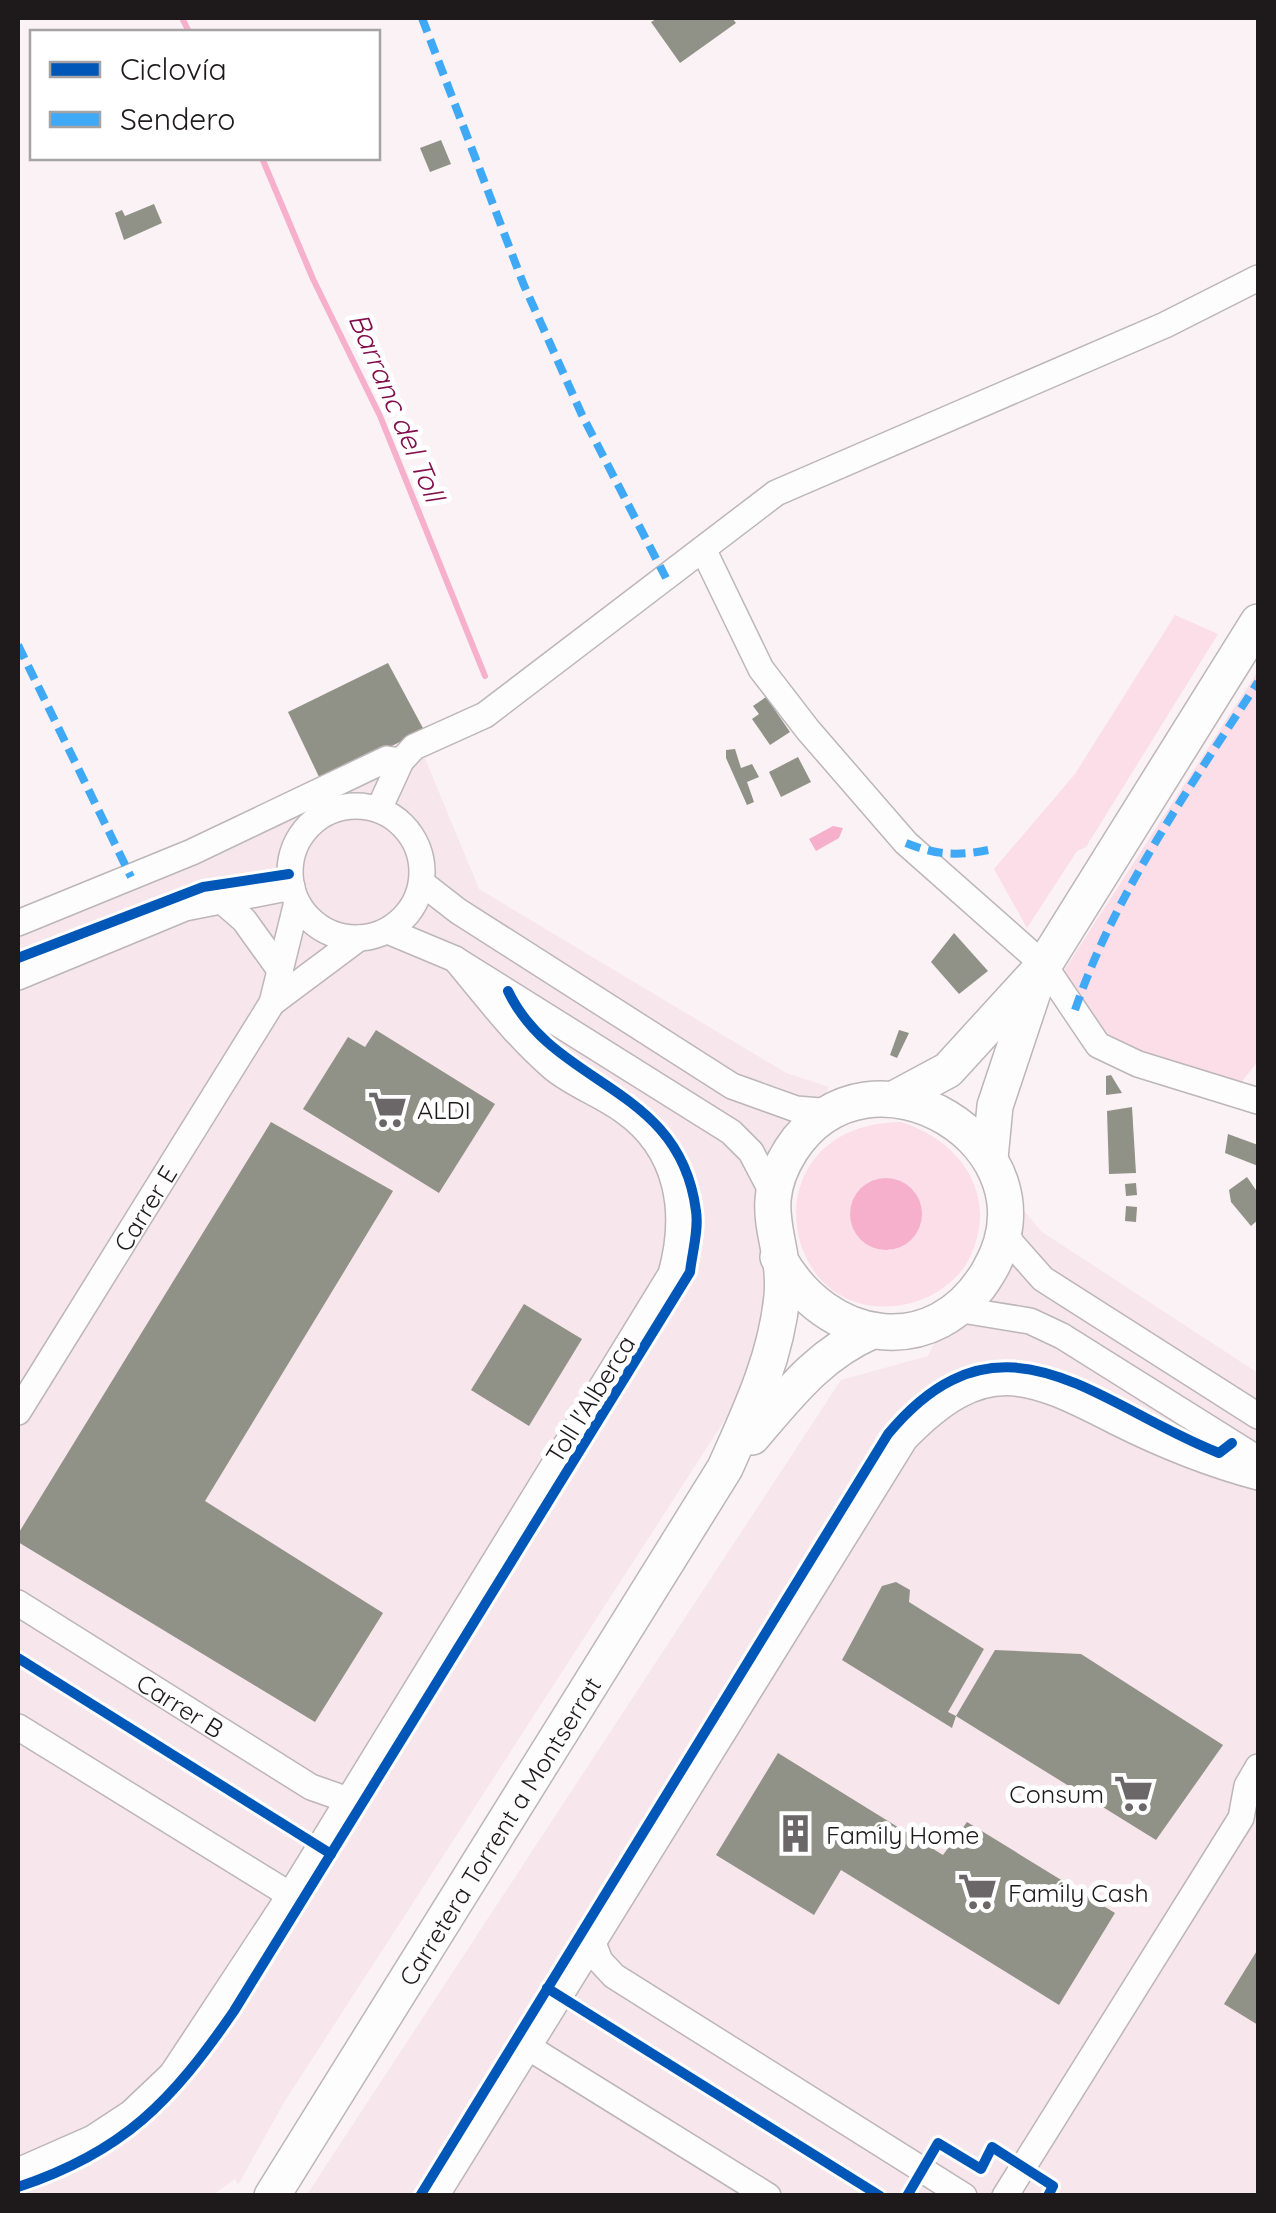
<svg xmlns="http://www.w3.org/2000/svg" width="1276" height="2213" font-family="Quicksand,sans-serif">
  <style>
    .built { fill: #f7e6ec }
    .green { fill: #fbdee7; fill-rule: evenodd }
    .water { fill: #f6b0cb }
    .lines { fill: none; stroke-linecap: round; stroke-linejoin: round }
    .stream { stroke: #f6b0cb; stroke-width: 6 }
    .building { fill: #909287 }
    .minor-casing { stroke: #bcb6b8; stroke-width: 28 }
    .secondary-casing { stroke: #bcb6b8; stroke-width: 38 }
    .minor { stroke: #fefdfd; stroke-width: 25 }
    .secondary { stroke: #fefdfd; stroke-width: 35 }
    .quiet { stroke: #3fa9f5; stroke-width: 8; stroke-dasharray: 15 8; stroke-linecap: butt }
    .cycleway-casing { stroke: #fff; stroke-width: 16 }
    .cycleway { stroke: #0057b8; stroke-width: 10 }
    .labels { text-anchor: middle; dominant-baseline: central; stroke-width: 10; stroke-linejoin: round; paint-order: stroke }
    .poi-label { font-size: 25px; fill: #1e1a1b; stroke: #fff; text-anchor: start }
    .street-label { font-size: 25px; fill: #1e1a1b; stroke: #fff }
    .water-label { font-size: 28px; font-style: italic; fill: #820f4c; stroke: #fff }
  </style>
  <rect width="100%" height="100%" fill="#faf2f4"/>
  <g class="built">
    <path d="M 424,730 L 422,751 L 479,889 L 786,1073 L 829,1087 L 811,1117 L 774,1253 L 757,1370 L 283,2104 L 238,2185 L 235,2179 L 213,2195 L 18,2196 L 18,913 L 140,863 Z"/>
    <path d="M 1008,1192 L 1042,1232 L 1258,1373 L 1258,2195 L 306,2196 L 841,1380 L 928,1356 Z"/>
  </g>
  <g class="green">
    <path d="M 1175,615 L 1218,634 L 1086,847 L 1077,851 L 1027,928 L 994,869 L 1075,774 Z"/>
    <path d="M 1258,671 L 1258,1061 L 1236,1089 L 1122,1053 L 1097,1029 L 1063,972 Z"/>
    <path d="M 901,1122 C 961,1141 999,1195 970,1257 C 959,1280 935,1297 911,1303 C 778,1336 743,1124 901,1122 ZM 882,1179 L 906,1184 L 915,1192 L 891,1250 C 861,1249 844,1225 855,1196 Z"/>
  </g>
  <g class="water">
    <path d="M 833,826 L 843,828 L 839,838 L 816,851 L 809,839 Z"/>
    <circle cx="886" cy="1214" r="36"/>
  </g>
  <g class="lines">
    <g class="stream">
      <path d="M 182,18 L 189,32"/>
      <path d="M 262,158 L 313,279 L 380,416 L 485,676"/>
    </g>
  </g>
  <g class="building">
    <path d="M 658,18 L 732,18 L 736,23 L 680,63 L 651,22 Z"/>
    <path d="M 441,140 L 451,164 L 430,172 L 420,148 Z"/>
    <path d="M 154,204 L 162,223 L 124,240 L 115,213 L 122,210 L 125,216 Z"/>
    <path d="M 388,663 L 424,730 L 321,781 L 288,712 Z"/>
    <path d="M 766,697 L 790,732 L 770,745 L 752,719 L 759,714 L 753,706 Z"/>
    <path d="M 735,749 L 741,768 L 752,764 L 759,777 L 747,782 L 754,802 L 747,805 L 726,758 L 726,750 Z"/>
    <path d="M 798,757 L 811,782 L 781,797 L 769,772 Z"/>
    <path d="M 954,933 L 988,971 L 959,994 L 931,962 Z"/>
    <path d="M 376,1030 L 495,1104 L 439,1193 L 303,1109 L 348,1037 L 365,1047 Z"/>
    <path d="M 899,1030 L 909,1033 L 897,1058 L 890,1055 Z"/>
    <path d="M 1111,1075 L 1122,1093 L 1106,1095 L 1106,1076 Z"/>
    <path d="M 1132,1107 L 1136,1173 L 1109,1174 L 1107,1111 Z"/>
    <path d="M 271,1122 L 393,1191 L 205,1501 L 383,1613 L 315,1722 L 18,1542 L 18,1534 Z"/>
    <path d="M 1228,1134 L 1258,1145 L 1258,1166 L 1225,1153 Z"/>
    <path d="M 1247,1177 L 1258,1193 L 1258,1220 L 1251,1226 L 1231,1202 L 1229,1190 Z"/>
    <path d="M 1136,1183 L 1137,1195 L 1126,1196 L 1125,1184 Z"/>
    <path d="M 1126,1206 L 1137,1207 L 1136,1222 L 1125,1221 Z"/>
    <path d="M 524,1304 L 582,1339 L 529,1426 L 471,1390 Z"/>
    <path d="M 896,1582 L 910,1590 L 909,1602 L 984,1649 L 948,1712 L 956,1716 L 952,1728 L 842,1660 L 882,1586 Z"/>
    <path d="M 995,1650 L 1081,1654 L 1223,1745 L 1156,1840 L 956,1716 Z"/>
    <path d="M 778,1753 L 943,1855 L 967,1822 L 1115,1913 L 1059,2005 L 841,1870 L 814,1915 L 716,1855 Z"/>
    <path d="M 1258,1949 L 1258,2025 L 1224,2004 Z"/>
  </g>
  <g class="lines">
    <defs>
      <g id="minor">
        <path d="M 703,549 L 761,669 L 808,730 L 906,843 L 1044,965 L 1098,1045 L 1138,1064 L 1258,1101"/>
        <circle cx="356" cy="872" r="66"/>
        <path d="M 379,809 L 401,761 L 414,747 L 485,715 L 776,493 L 1165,325 L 1258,278"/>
        <path d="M 422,883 L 458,911 L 732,1086 L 796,1109 L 832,1112"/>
        <path d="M 222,901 L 244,920 L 280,970"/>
        <path d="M 18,923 L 192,852 L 387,759 L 401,761"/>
        <path d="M 388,931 L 455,959 L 731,1132 L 751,1152 L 773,1194"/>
        <path d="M 18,977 L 185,908 L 292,887"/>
        <path d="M 272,1003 L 359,938"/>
        <path d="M 1004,1228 L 1012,1244 L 1043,1279 L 1258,1416"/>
        <path d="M 956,1309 L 1030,1321 L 1062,1336 L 1258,1459"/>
        <path id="s1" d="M 18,1412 L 272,1003 L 297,902"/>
        <path id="s2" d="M 18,1603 L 311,1787 L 348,1800"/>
        <path d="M 18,1727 L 290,1895"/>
        <path d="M 593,1943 L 600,1961 L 614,1976 L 964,2196"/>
        <path d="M 528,2047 L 768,2196"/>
        <path d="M 18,2171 L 93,2138 L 131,2113 L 172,2074 L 290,1895 L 671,1274 C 688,1213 679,1150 624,1111 C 601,1094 573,1085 552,1067 C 515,1035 486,996 455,959"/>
        <path d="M 436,2196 L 905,1439 C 984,1358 1025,1375 1116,1422 C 1162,1445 1209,1464 1258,1477"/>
        <path d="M 1005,2196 L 1241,1818 L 1247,1786 L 1258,1767"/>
      </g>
      <g id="secondary">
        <path d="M 894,1099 L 948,1070 L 1044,965 L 1258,622"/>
        <path d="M 990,1158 L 995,1106 L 1035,986"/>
        <path d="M 752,1437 C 789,1394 819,1354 872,1331"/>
        <path id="s3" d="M 272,2196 L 725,1468 C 750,1412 776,1358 782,1296 C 787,1239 753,1210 791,1150 C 869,1029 1063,1145 989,1271 C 935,1364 826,1344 778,1257"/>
      </g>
    </defs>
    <use href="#minor" class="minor-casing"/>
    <use href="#secondary" class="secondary-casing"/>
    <use href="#minor" class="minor"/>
    <use href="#secondary" class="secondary"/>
    <g class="quiet">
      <path d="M 422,18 L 523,283 L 582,415 L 666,578"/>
      <path d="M 18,645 L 131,877"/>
      <path d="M 906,843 C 938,856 960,856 993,849"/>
      <path d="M 1075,1010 C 1115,892 1191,786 1258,682"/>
    </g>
    <defs>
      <g id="cycleway">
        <path d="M 18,958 L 203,887 L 289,874"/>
        <path d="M 18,1658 L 331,1854"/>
        <path d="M 547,1988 L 880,2196"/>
        <path d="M 18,2187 C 124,2152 172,2101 234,2011 L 690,1272 C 692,1253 699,1230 696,1211 C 680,1084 554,1088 508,991"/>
        <path d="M 420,2196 L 888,1434 C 1002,1297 1098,1406 1219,1453 L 1232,1443"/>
        <path d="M 907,2196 L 938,2143 L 981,2169 L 992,2147 L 1053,2186 L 1048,2196"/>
      </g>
    </defs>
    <use href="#cycleway" class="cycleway-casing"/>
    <use href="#cycleway" class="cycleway"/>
  </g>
  <defs>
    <symbol id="supermarket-bare" viewBox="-9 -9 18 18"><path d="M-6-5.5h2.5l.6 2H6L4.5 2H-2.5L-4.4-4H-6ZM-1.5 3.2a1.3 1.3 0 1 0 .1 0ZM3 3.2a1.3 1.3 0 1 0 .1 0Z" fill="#6b6667" stroke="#fff" stroke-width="2.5" paint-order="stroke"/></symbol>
    <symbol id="building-bare" viewBox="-9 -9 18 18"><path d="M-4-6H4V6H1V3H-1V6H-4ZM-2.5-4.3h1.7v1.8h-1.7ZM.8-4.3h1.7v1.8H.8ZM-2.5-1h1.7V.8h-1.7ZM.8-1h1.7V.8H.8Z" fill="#6b6667" stroke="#fff" stroke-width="2.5" paint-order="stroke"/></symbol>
  </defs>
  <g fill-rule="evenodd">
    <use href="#supermarket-bare" x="360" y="1082" width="55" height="55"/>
    <use href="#supermarket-bare" x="1106" y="1766" width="55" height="55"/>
    <use href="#building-bare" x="768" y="1806" width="55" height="55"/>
    <use href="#supermarket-bare" x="950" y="1864" width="55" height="55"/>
  </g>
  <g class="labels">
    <g class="poi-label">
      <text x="417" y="1109">ALDI</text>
      <text x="1104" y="1793" text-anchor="end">Consum</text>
      <text x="826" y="1834">Family Home</text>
      <text x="1008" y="1892">Family Cash</text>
    </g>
    <g class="street-label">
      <text stroke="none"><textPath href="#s1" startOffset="240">Carrer E</textPath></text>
      <text transform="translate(590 1399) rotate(-58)">Toll l'Alberca</text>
      <text stroke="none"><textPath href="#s2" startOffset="192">Carrer B</textPath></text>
      <text stroke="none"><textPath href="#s3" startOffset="430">Carretera Torrent a Montserrat</textPath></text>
    </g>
    <g class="water-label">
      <text transform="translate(397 407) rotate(67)">Barranc del Toll</text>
    </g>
  </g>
  <rect width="1276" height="2213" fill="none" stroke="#1e1a1b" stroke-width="40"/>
  <rect x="30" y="30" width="350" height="130" fill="#ffffff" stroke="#a5a3a4" stroke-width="2.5"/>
  <rect x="50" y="62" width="50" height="15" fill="#0057b8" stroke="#a5a3a4" stroke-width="2.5"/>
  <text x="120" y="80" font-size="30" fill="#1e1a1b">Ciclovía</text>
  <rect x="50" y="112" width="50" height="15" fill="#3fa9f5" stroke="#a5a3a4" stroke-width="2.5"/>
  <text x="120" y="130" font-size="30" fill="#1e1a1b">Sendero</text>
</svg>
